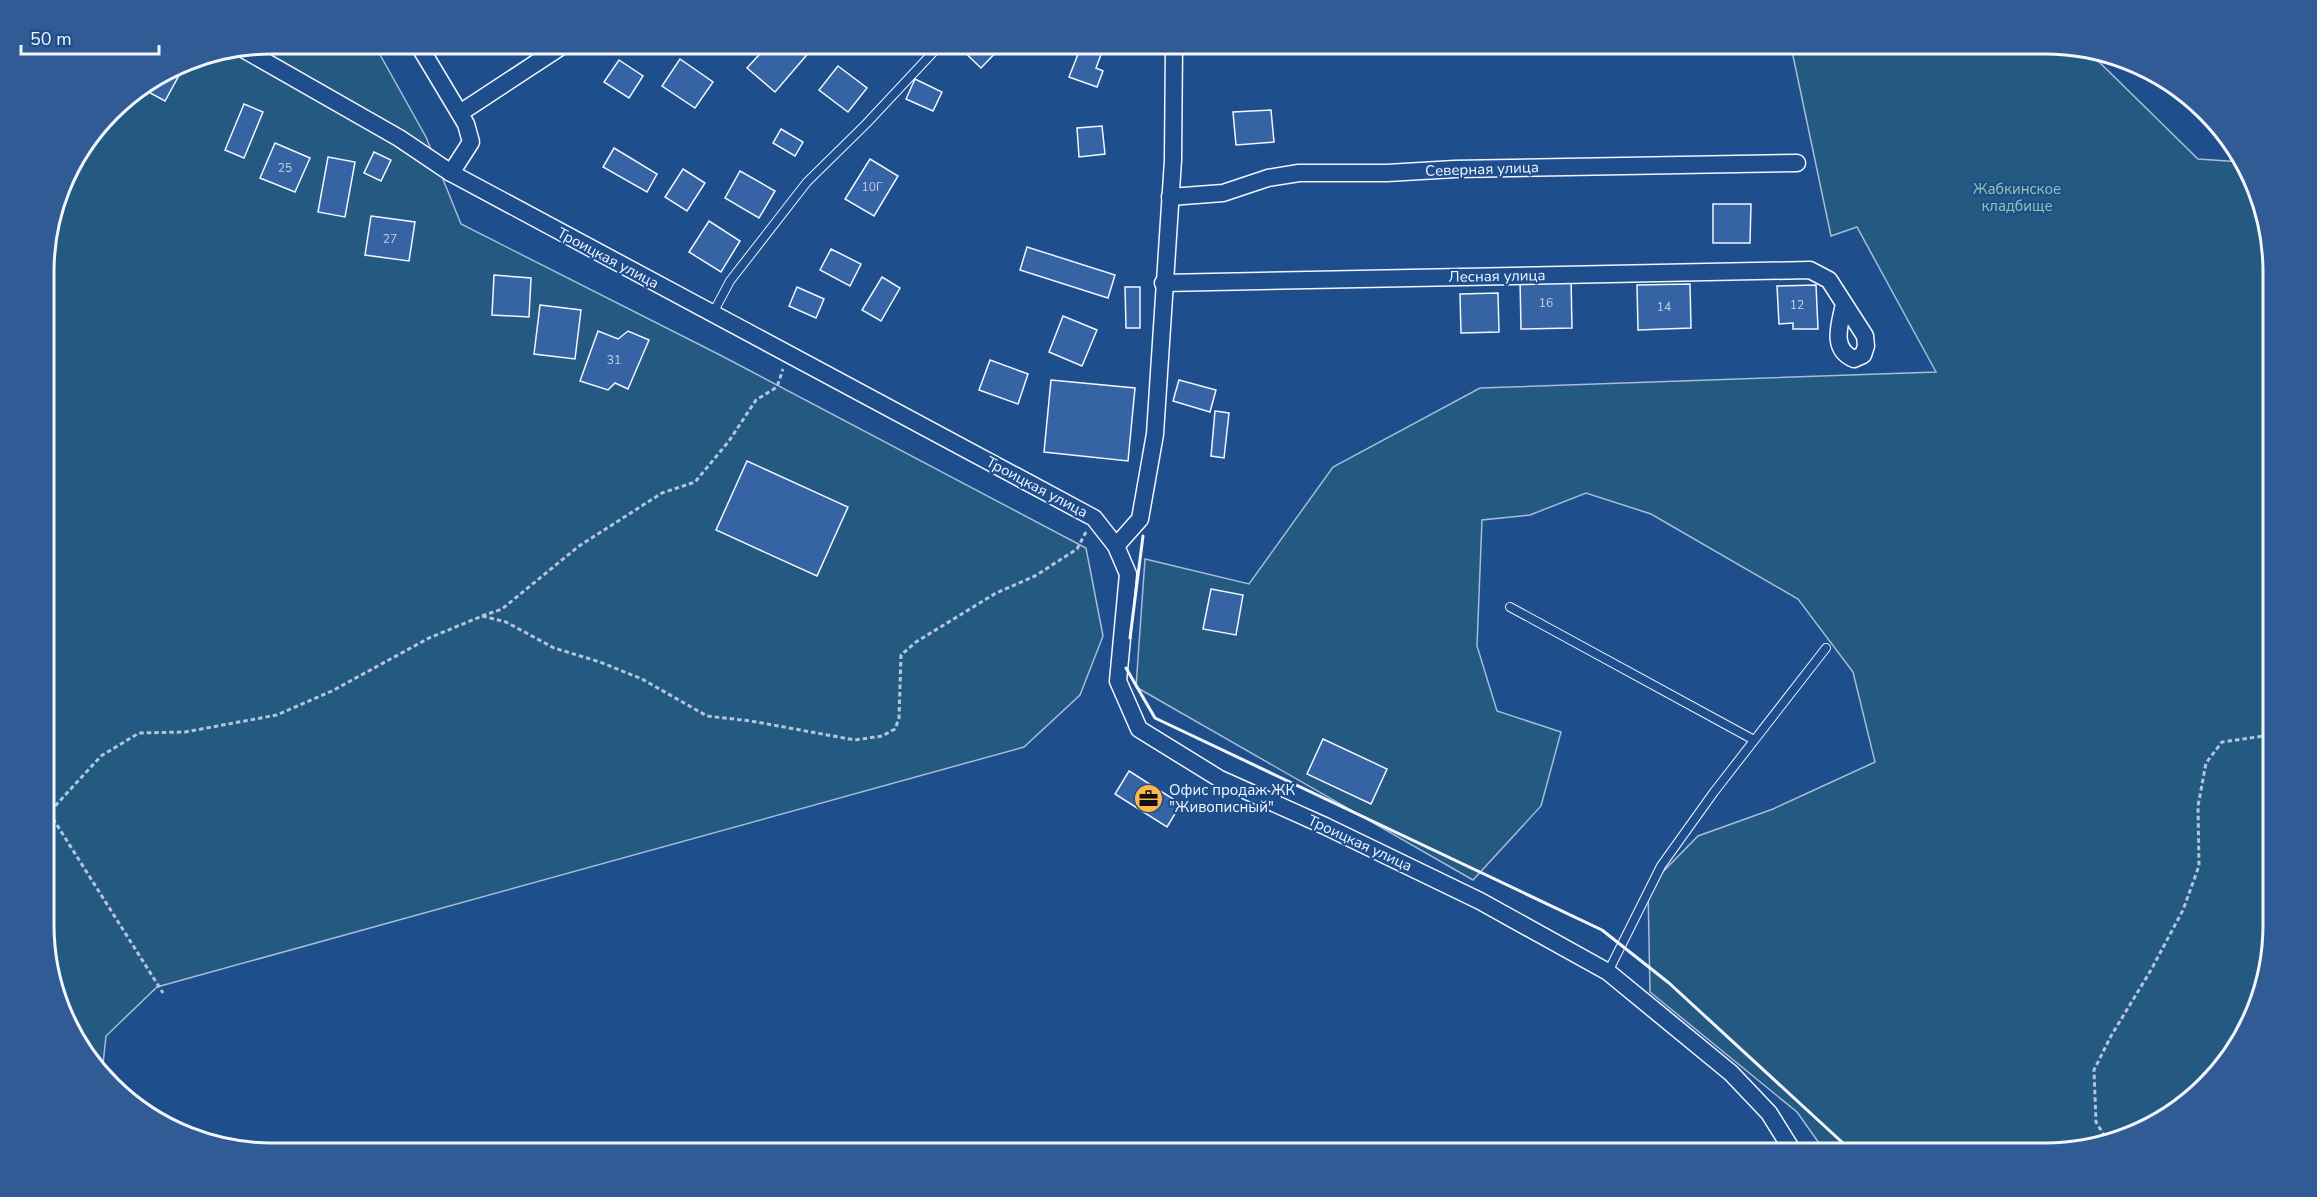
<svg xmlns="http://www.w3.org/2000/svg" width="2317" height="1197" font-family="'Nunito Sans',sans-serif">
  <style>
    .green { fill: #245a82; stroke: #a8bbd7; stroke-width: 1.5 }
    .building { fill: #3563a3; stroke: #f2f6ff; stroke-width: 1.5 }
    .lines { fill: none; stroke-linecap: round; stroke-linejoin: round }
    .lane-casing { stroke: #f2f6ff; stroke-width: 10 }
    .street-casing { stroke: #f2f6ff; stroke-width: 19 }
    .path { stroke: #b3c4dc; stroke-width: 3; stroke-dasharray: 4.5 3; stroke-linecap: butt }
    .lane { stroke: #1f4e8c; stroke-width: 8 }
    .street { stroke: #1f4e8c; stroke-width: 16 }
    .wall { stroke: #f2f6ff; stroke-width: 3 }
    .labels { text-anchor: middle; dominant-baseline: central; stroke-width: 4.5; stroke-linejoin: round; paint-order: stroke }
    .number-label { font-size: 12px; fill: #c3d1e8 }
    .street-label { font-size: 15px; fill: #f2f6ff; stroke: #1f4e8c }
    .park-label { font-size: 15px; fill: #97c8a6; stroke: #1f4e8c }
    .poi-label { font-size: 15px; fill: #f2f6ff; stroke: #1f4e8c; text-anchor: start }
    .rim { fill: none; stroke: #f2f6ff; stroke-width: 3 }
  </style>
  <rect width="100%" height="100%" fill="#1f4e8c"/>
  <g class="green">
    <path d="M 272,44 L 374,44 L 426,137 L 461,224 L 720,355 L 1086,548 L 1103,636 L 1080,695 L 1024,747 L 157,987 L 106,1036 L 102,1073 C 68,1045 56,996 46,955 L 44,257 L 67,171 L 121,100 L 185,61 Z"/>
    <path d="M 1784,44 L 2045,44 L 2092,55 L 2198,159 L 2242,162 L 2272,242 L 2273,926 L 2250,1026 L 2217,1076 L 2172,1115 L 2118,1141 L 2060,1153 L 1826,1153 L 1797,1112 L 1650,992 L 1648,887 L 1698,836 L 1773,809 L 1875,762 L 1853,672 L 1798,599 L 1651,514 L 1586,493 L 1530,515 L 1482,520 L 1477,646 L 1497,711 L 1561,732 L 1541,806 L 1473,880 L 1136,687 L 1145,559 L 1249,584 L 1333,467 L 1480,388 L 1936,372 L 1857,227 L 1831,236 L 1792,51 Z"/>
  </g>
  <g class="building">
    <path d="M 769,44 L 804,44 L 811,50 L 775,92 L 747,68 Z"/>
    <path d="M 956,44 L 1004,44 L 981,68 Z"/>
    <path d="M 1082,44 L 1089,44 L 1103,49 L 1096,68 L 1103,71 L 1097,87 L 1069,77 Z"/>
    <path d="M 680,59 L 713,82 L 695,108 L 662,86 Z"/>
    <path d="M 619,60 L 643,76 L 629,98 L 604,82 Z"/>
    <path d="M 178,65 L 183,68 L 165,101 L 141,88 Z"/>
    <path d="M 838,66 L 867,88 L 848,112 L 819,90 Z"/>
    <path d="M 915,79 L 942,92 L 933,111 L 906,99 Z"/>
    <path d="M 244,104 L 263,112 L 244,158 L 225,150 Z"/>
    <path d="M 1271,110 L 1274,142 L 1236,145 L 1233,112 Z"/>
    <path d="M 1102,126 L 1105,154 L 1079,157 L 1077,128 Z"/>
    <path d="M 781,129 L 803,142 L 795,156 L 773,143 Z"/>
    <path d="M 275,143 L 310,158 L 295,192 L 260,178 Z"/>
    <path d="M 614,148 L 657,174 L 647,192 L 603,167 Z"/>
    <path d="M 374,152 L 391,160 L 381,181 L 364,173 Z"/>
    <path d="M 328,157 L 355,162 L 345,217 L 318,212 Z"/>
    <path d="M 870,159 L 898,176 L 874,216 L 845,199 Z"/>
    <path d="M 683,169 L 705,183 L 687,211 L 665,197 Z"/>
    <path d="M 740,171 L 775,191 L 759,218 L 725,198 Z"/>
    <path d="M 1713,204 L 1751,204 L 1750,243 L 1713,243 Z"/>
    <path d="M 371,216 L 415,222 L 409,261 L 365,255 Z"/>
    <path d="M 709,221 L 740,241 L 721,272 L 689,252 Z"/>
    <path d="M 1027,247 L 1115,275 L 1108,298 L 1020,270 Z"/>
    <path d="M 831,249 L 861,264 L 850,286 L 820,270 Z"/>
    <path d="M 494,275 L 531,278 L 529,317 L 492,315 Z"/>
    <path d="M 882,277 L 900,288 L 881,321 L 862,310 Z"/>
    <path d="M 1571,278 L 1572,328 L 1521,329 L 1520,279 Z"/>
    <path d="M 1690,284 L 1691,328 L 1638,330 L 1637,285 Z"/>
    <path d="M 1816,285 L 1818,329 L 1793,329 L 1793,323 L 1779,324 L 1777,286 Z"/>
    <path d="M 797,287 L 824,299 L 816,318 L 789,306 Z"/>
    <path d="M 1125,287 L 1140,287 L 1140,328 L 1126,328 Z"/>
    <path d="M 1498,293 L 1499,332 L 1461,333 L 1460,294 Z"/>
    <path d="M 540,305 L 581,310 L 575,359 L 534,354 Z"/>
    <path d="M 1063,316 L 1097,330 L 1082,366 L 1049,352 Z"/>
    <path d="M 598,331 L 618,339 L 628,331 L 649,340 L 628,389 L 615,383 L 608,390 L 580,381 Z"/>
    <path d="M 990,360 L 1028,374 L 1018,404 L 979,390 Z"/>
    <path d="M 1051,380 L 1135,388 L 1128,461 L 1044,452 Z"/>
    <path d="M 1179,380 L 1216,390 L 1210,412 L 1173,401 Z"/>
    <path d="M 1215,411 L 1229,413 L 1224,458 L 1211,456 Z"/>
    <path d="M 747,461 L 848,507 L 817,576 L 716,530 Z"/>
    <path d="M 1211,589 L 1243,595 L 1236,635 L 1203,629 Z"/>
    <path d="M 1323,739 L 1387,769 L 1371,804 L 1307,774 Z"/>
    <path d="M 1129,771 L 1181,804 L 1167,827 L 1115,794 Z"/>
  </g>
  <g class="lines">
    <defs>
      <g id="lane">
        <path d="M 713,313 L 730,281 L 807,182 L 866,124 L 939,46"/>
        <path d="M 1510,607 L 1754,740"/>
        <path d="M 1608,972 L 1661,866 L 1714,792 L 1826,648"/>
      </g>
      <g id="street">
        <path d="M 418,44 L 466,124 L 471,142 L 451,173"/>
        <path d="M 243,49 L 399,138 L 451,173 L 1094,518 L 1116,546 L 1128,574 L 1118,681 L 1139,729 L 1220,779 L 1325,826 L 1480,901 L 1608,972 L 1731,1073 L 1769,1113 L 1794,1153"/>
        <path d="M 460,113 L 565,44"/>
        <path d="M 1170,197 L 1223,193 L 1268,178 L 1299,173 L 1387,173 L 1455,169 L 1797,163"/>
        <path d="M 1163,283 L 1810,270 L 1829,280 L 1865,336 L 1866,346 L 1863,355 L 1854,359 C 1830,349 1840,324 1844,304"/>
        <path d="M 1116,546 L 1140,519 L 1155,434 L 1173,160 L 1174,44"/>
      </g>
    </defs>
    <use href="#lane" class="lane-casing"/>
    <use href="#street" class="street-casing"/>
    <g class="path">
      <path d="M 482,616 L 502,609 L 579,546 L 662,493 L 695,482 L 729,441 L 756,400 L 777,387 L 783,369"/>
      <path d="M 45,806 L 163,993"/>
      <path d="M 45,817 L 101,756 L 139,733 L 185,732 L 277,715 L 332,691 L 429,638 L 482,616 L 506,622 L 554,648 L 600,662 L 642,679 L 707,716 L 751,721 L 855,740 L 882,736 L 895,729 L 899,718 L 901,655 L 916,642 L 996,593 L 1035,576 L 1077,549 L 1086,532"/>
      <path d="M 2109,1143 L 2096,1122 L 2094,1070 L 2111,1036 L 2151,970 L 2183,910 L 2199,866 L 2198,806 L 2206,763 L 2222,742 L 2264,736 L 2273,732"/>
    </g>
    <use href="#lane" class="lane"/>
    <use href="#street" class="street"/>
    <g class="wall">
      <path d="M 1130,638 L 1143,536"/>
      <path d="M 1126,668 L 1155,718 L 1602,930 L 1669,983 L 1844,1144"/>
    </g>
  </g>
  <defs>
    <symbol id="office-disc" viewBox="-11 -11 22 22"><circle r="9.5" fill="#ffb74d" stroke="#1f4e8c"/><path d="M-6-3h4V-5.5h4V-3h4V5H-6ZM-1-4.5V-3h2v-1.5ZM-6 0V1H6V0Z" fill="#111"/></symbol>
  </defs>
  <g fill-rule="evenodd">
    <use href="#office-disc" x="1132" y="782" width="33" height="33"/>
  </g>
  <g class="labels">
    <g class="number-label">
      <text x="285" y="168">25</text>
      <text x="872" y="187">10Г</text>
      <text x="390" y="239">27</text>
      <text x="1546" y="303">16</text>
      <text x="1797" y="305">12</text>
      <text x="1664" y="307">14</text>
      <text x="614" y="360">31</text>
    </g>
    <g class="street-label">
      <text transform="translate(1482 169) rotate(-2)">Северная улица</text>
      <text transform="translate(608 258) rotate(28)">Троицкая улица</text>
      <text transform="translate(1497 276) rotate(-1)">Лесная улица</text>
      <text transform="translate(1037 487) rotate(28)">Троицкая улица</text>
      <text transform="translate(1360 843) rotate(25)">Троицкая улица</text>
    </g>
    <g class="park-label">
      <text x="2017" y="189">Жабкинское<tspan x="2017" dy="17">кладбище</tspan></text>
    </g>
    <g class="poi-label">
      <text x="1169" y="790">Офис продаж ЖК<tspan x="1169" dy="17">"Живописный"</tspan></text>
    </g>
  </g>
  <path d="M0 0H2317V1197H0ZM272 54H2045A218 218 0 0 1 2263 272V925A218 218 0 0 1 2045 1143H272A218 218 0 0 1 54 925V272A218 218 0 0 1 272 54Z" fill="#305b95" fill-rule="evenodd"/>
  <path class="rim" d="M272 54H2045A218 218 0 0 1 2263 272V925A218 218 0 0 1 2045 1143H272A218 218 0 0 1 54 925V272A218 218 0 0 1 272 54Z"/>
  <path d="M21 45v9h138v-9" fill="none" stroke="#f2f6ff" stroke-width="3"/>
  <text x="30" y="45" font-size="18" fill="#f2f6ff" stroke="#1f4e8c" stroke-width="4.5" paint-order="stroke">50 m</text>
</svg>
